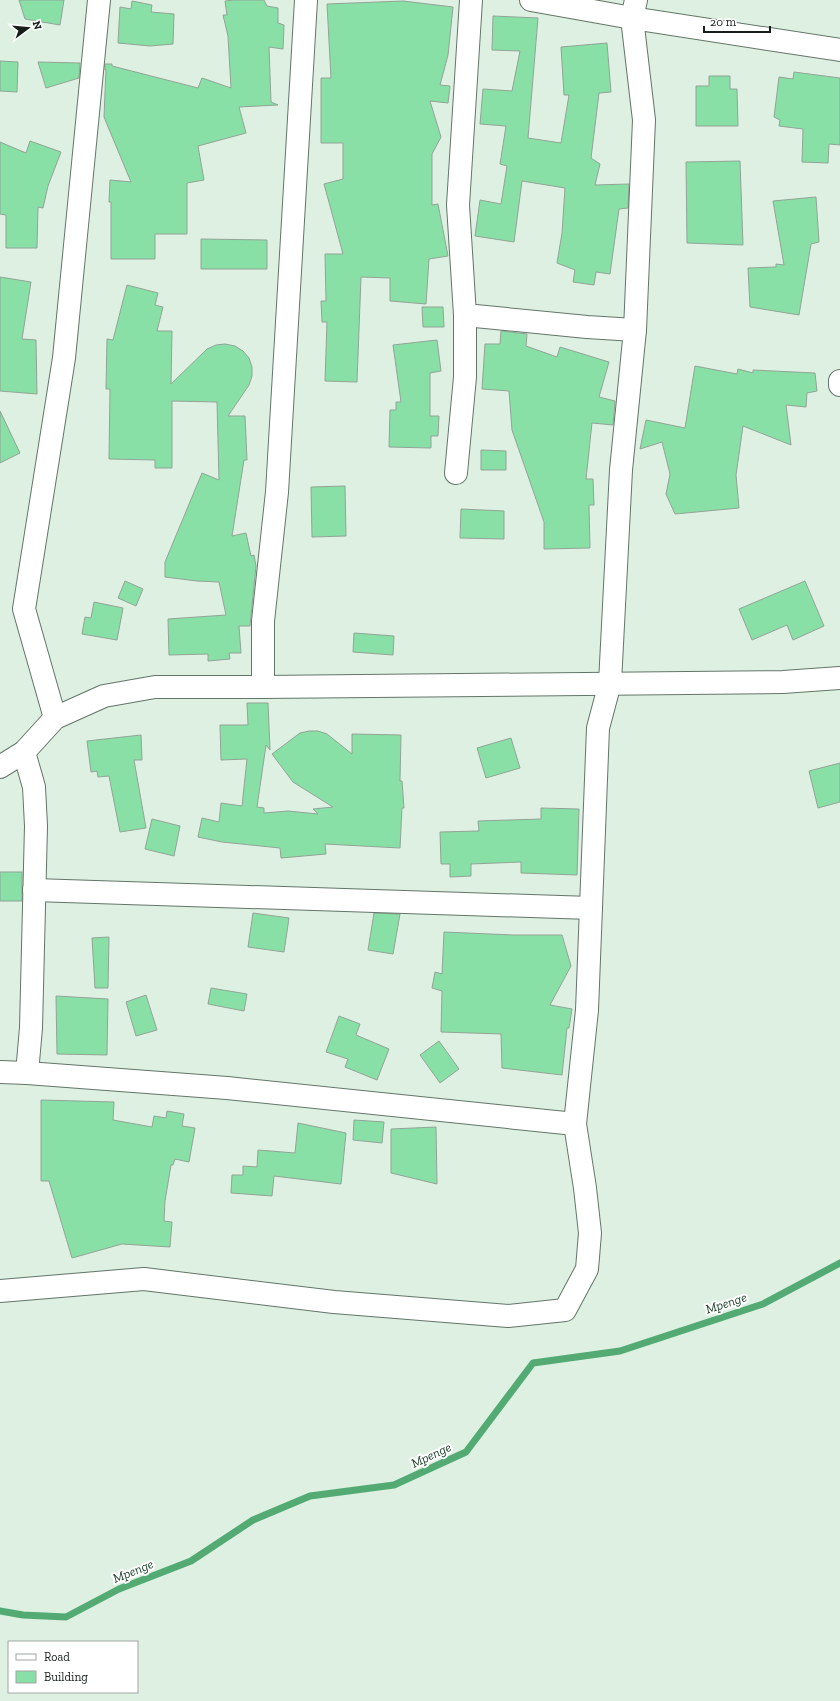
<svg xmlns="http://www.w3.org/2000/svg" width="840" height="1701" font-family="'Zilla Slab',serif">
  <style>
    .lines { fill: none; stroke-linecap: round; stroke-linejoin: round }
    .stream { stroke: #53ab73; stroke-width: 7 }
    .building { fill: #88e0a6; stroke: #92a497 }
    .minor-casing { stroke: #637568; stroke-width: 24 }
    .minor { stroke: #fff; stroke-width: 22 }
    .labels { text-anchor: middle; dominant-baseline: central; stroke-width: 4; stroke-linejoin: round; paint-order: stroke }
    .water-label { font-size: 13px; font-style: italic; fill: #183d26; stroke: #fff }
  </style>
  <rect width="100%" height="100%" fill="#ddf0e2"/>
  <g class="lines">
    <path class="stream" d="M 0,1611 L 23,1615 L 66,1617 L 119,1589 L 191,1561 L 253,1520 L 310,1496 L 394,1485 L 466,1452 L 533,1363 L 620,1351 L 763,1304 L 840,1263"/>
  </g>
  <g class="building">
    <path d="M 19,0 L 64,0 L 60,25 L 25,19 Z"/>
    <path d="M 234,0 L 264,0 L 267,6 L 278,8 L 278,23 L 284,25 L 283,49 L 269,47 L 271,102 L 278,105 L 239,107 L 246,133 L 198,146 L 204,180 L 187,183 L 187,234 L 155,234 L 155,259 L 111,259 L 111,202 L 109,202 L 110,180 L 131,182 L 104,117 L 106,69 L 105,70 L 105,64 L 112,64 L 112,66 L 198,88 L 202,78 L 231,88 L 228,36 L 223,15 L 227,15 L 225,1 Z"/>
    <path d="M 132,1 L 152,5 L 151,12 L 174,14 L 173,44 L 150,46 L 118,43 L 120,7 L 131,9 Z"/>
    <path d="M 403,1 L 453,7 L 448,55 L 440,85 L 450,86 L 448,103 L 430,101 L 441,137 L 432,154 L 432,205 L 438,204 L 448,256 L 429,259 L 426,304 L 390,301 L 390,278 L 361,277 L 357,382 L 325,381 L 327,322 L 322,322 L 321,301 L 326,301 L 325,254 L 343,254 L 324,184 L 343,179 L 343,143 L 321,143 L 321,78 L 331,78 L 327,4 Z"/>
    <path d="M 493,16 L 538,18 L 528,138 L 561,143 L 569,95 L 564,95 L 561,47 L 607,43 L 611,92 L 599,93 L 591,158 L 600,164 L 595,185 L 629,184 L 628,208 L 619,209 L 610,274 L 596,272 L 594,285 L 573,282 L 575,270 L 557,263 L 562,233 L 565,188 L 522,181 L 514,242 L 475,236 L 480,200 L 501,204 L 507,166 L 500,164 L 506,126 L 480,124 L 483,89 L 512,91 L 520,51 L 492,50 Z"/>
    <path d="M 0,61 L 18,62 L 17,92 L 0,91 Z"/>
    <path d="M 38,62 L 80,63 L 79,78 L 46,88 Z"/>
    <path d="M 794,72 L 840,78 L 840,145 L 829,144 L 828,163 L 802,162 L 803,129 L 779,126 L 780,120 L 774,117 L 779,77 L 793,79 Z"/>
    <path d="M 709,76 L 730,76 L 730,89 L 737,89 L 738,126 L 696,126 L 696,86 L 709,86 Z"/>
    <path d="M 30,141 L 61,152 L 48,186 L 43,208 L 38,207 L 37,248 L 6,248 L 6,215 L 0,214 L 0,142 L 26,153 Z"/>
    <path d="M 740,161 L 743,245 L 687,243 L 686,162 Z"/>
    <path d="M 816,197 L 819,242 L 811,244 L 799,315 L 750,307 L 748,268 L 776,267 L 776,264 L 784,265 L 773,201 Z"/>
    <path d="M 201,239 L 267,240 L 267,269 L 201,269 Z"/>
    <path d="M 0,277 L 31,282 L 22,339 L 36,340 L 37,394 L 0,391 Z"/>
    <path d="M 127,285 L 158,293 L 155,305 L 163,307 L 157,331 L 172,331 L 171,384 L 207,349 L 216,345 L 225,344 L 235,346 L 243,351 L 249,358 L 252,367 L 252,376 L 249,385 L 228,416 L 245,416 L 247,460 L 244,460 L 232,536 L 246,533 L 251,556 L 254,555 L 256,566 L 250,626 L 239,626 L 241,653 L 229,653 L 230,659 L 208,661 L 208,654 L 169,655 L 168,619 L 226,615 L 219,582 L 197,581 L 165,577 L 165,562 L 202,473 L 219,480 L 217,402 L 172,401 L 172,468 L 155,468 L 155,460 L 109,459 L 110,389 L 106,389 L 107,339 L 113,340 Z"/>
    <path d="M 422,307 L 443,307 L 444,327 L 423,327 Z"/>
    <path d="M 501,331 L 527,334 L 526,346 L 557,357 L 560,347 L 609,362 L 599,397 L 615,401 L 613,425 L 592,423 L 586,479 L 593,479 L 594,505 L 589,505 L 590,548 L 544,549 L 544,522 L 512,430 L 509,391 L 482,389 L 485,344 L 500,344 Z"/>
    <path d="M 437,340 L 441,371 L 430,373 L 430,416 L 439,416 L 438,436 L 431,436 L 431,448 L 389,447 L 390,410 L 396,410 L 396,402 L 401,402 L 393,345 Z"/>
    <path d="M 695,366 L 737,374 L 738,369 L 753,373 L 753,370 L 815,373 L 817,391 L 807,393 L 806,407 L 786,405 L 791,445 L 743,426 L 736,475 L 739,508 L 675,514 L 666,494 L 670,474 L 662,442 L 640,449 L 646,420 L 685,428 Z"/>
    <path d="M 0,411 L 20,453 L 0,463 Z"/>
    <path d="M 481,450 L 506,451 L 506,470 L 481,470 Z"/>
    <path d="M 345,486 L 346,536 L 312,537 L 311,487 Z"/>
    <path d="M 461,509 L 504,511 L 504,539 L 460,538 Z"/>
    <path d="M 125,581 L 143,589 L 136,606 L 118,598 Z"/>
    <path d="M 805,581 L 824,626 L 793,640 L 787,625 L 752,640 L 739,609 Z"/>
    <path d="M 94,602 L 123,608 L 117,640 L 82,634 L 85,617 L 91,618 Z"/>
    <path d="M 354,633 L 394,636 L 393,655 L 353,652 Z"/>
    <path d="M 247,703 L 268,703 L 270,750 L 266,745 L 257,807 L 264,808 L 264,813 L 288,811 L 318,814 L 313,809 L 333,807 L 293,782 L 272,754 L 300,733 L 309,731 L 318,731 L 327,734 L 352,754 L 352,734 L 401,735 L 400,781 L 402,781 L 404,808 L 402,808 L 400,848 L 325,844 L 326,854 L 281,858 L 280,848 L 222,842 L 198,837 L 202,818 L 219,822 L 221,803 L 242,806 L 247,759 L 221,760 L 220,725 L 248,725 Z"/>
    <path d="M 141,735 L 142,760 L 134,760 L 146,828 L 120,832 L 109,776 L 98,777 L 97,771 L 91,772 L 87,741 Z"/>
    <path d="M 511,738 L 520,768 L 486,778 L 477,748 Z"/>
    <path d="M 840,763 L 840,802 L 818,808 L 809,771 Z"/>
    <path d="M 541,808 L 579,809 L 577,875 L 521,873 L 521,862 L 471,864 L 471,876 L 450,877 L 450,864 L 441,864 L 440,832 L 479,831 L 478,821 L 541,819 Z"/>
    <path d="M 152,819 L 180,826 L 174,856 L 145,849 Z"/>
    <rect x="0" y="872" width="22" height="29"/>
    <path d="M 253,913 L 289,918 L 284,952 L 248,947 Z"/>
    <path d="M 374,913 L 400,914 L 393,954 L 368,950 Z"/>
    <path d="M 444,932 L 513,935 L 562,935 L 571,966 L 550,1005 L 572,1009 L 569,1028 L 567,1028 L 562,1075 L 502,1068 L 501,1034 L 441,1032 L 442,991 L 432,988 L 435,972 L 442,974 Z"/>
    <path d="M 109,937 L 108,988 L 95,988 L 92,938 Z"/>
    <path d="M 211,988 L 247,994 L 244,1011 L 208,1004 Z"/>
    <path d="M 146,995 L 157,1030 L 136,1036 L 126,1002 Z"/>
    <path d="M 56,996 L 108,999 L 107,1055 L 57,1054 Z"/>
    <path d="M 339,1016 L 360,1024 L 356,1035 L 389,1049 L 377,1080 L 345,1067 L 348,1059 L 326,1052 Z"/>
    <path d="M 439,1041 L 459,1069 L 440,1083 L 420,1055 Z"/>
    <path d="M 41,1100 L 114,1102 L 113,1120 L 152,1127 L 154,1116 L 166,1118 L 167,1111 L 184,1114 L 182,1126 L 195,1128 L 189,1162 L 175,1159 L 173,1165 L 171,1165 L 165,1201 L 164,1221 L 172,1222 L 170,1247 L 122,1244 L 72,1258 L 49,1181 L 41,1181 Z"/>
    <path d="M 354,1120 L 384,1122 L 382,1143 L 353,1140 Z"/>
    <path d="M 298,1123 L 346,1133 L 341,1184 L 274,1176 L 272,1196 L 231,1193 L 232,1175 L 243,1175 L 243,1166 L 257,1167 L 258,1150 L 295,1153 Z"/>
    <path d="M 436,1127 L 437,1184 L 391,1173 L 391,1129 Z"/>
  </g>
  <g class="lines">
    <defs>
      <g id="minor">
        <path d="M 471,0 L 458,205 L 465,315 L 587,327 L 635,330"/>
        <path d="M 531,0 L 632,18 L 840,50"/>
        <path d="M 840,385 L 840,381"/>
        <path d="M 456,473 L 465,377 L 465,315"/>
        <path d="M 263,687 L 263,621 L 277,492 L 306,0"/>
        <path d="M 55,718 L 24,609 L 64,358 L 99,0"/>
        <path d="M 24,752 L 34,787 L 36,826 L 31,1028 L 27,1073"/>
        <path d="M 0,767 L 24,752 L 55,718 L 104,696 L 155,687 L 263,687 L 783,682 L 840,678"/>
        <path d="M 34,890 L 591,908"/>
        <path d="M 0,1072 L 27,1073 L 227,1088 L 575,1124 L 587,1010 L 598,728 L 610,683 L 621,470 L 635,330 L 644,120 L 632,18 L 636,0"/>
        <path d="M 0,1291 L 144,1279 L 334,1302 L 508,1316 L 565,1310 L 587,1269 L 590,1233 L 585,1188 L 575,1124"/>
      </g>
    </defs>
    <use href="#minor" class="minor-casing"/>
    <use href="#minor" class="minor"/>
  </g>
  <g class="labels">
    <g class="water-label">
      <text transform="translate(726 1303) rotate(-18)">Mpenge</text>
      <text transform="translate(431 1455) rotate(-25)">Mpenge</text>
      <text transform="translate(133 1571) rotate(-22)">Mpenge</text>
    </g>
  </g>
  <rect x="8" y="1641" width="130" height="52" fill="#ffffff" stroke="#a2a5a3"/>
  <rect x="16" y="1654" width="20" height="6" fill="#ffffff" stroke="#a2a5a3"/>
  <text x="44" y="1661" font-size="12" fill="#171e19">Road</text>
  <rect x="16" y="1671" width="20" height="12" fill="#88e0a6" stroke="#a2a5a3"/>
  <text x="44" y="1681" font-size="12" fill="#171e19">Building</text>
  <g transform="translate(28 28) rotate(74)" stroke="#ffffff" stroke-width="3" paint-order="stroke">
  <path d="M0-3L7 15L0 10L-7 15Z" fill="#171e19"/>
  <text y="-6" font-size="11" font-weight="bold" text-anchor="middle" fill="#171e19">N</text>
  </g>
  <path d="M704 26v6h66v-6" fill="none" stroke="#171e19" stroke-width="2"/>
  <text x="710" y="26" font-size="12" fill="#171e19" stroke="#ffffff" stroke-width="3" paint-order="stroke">20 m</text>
</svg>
